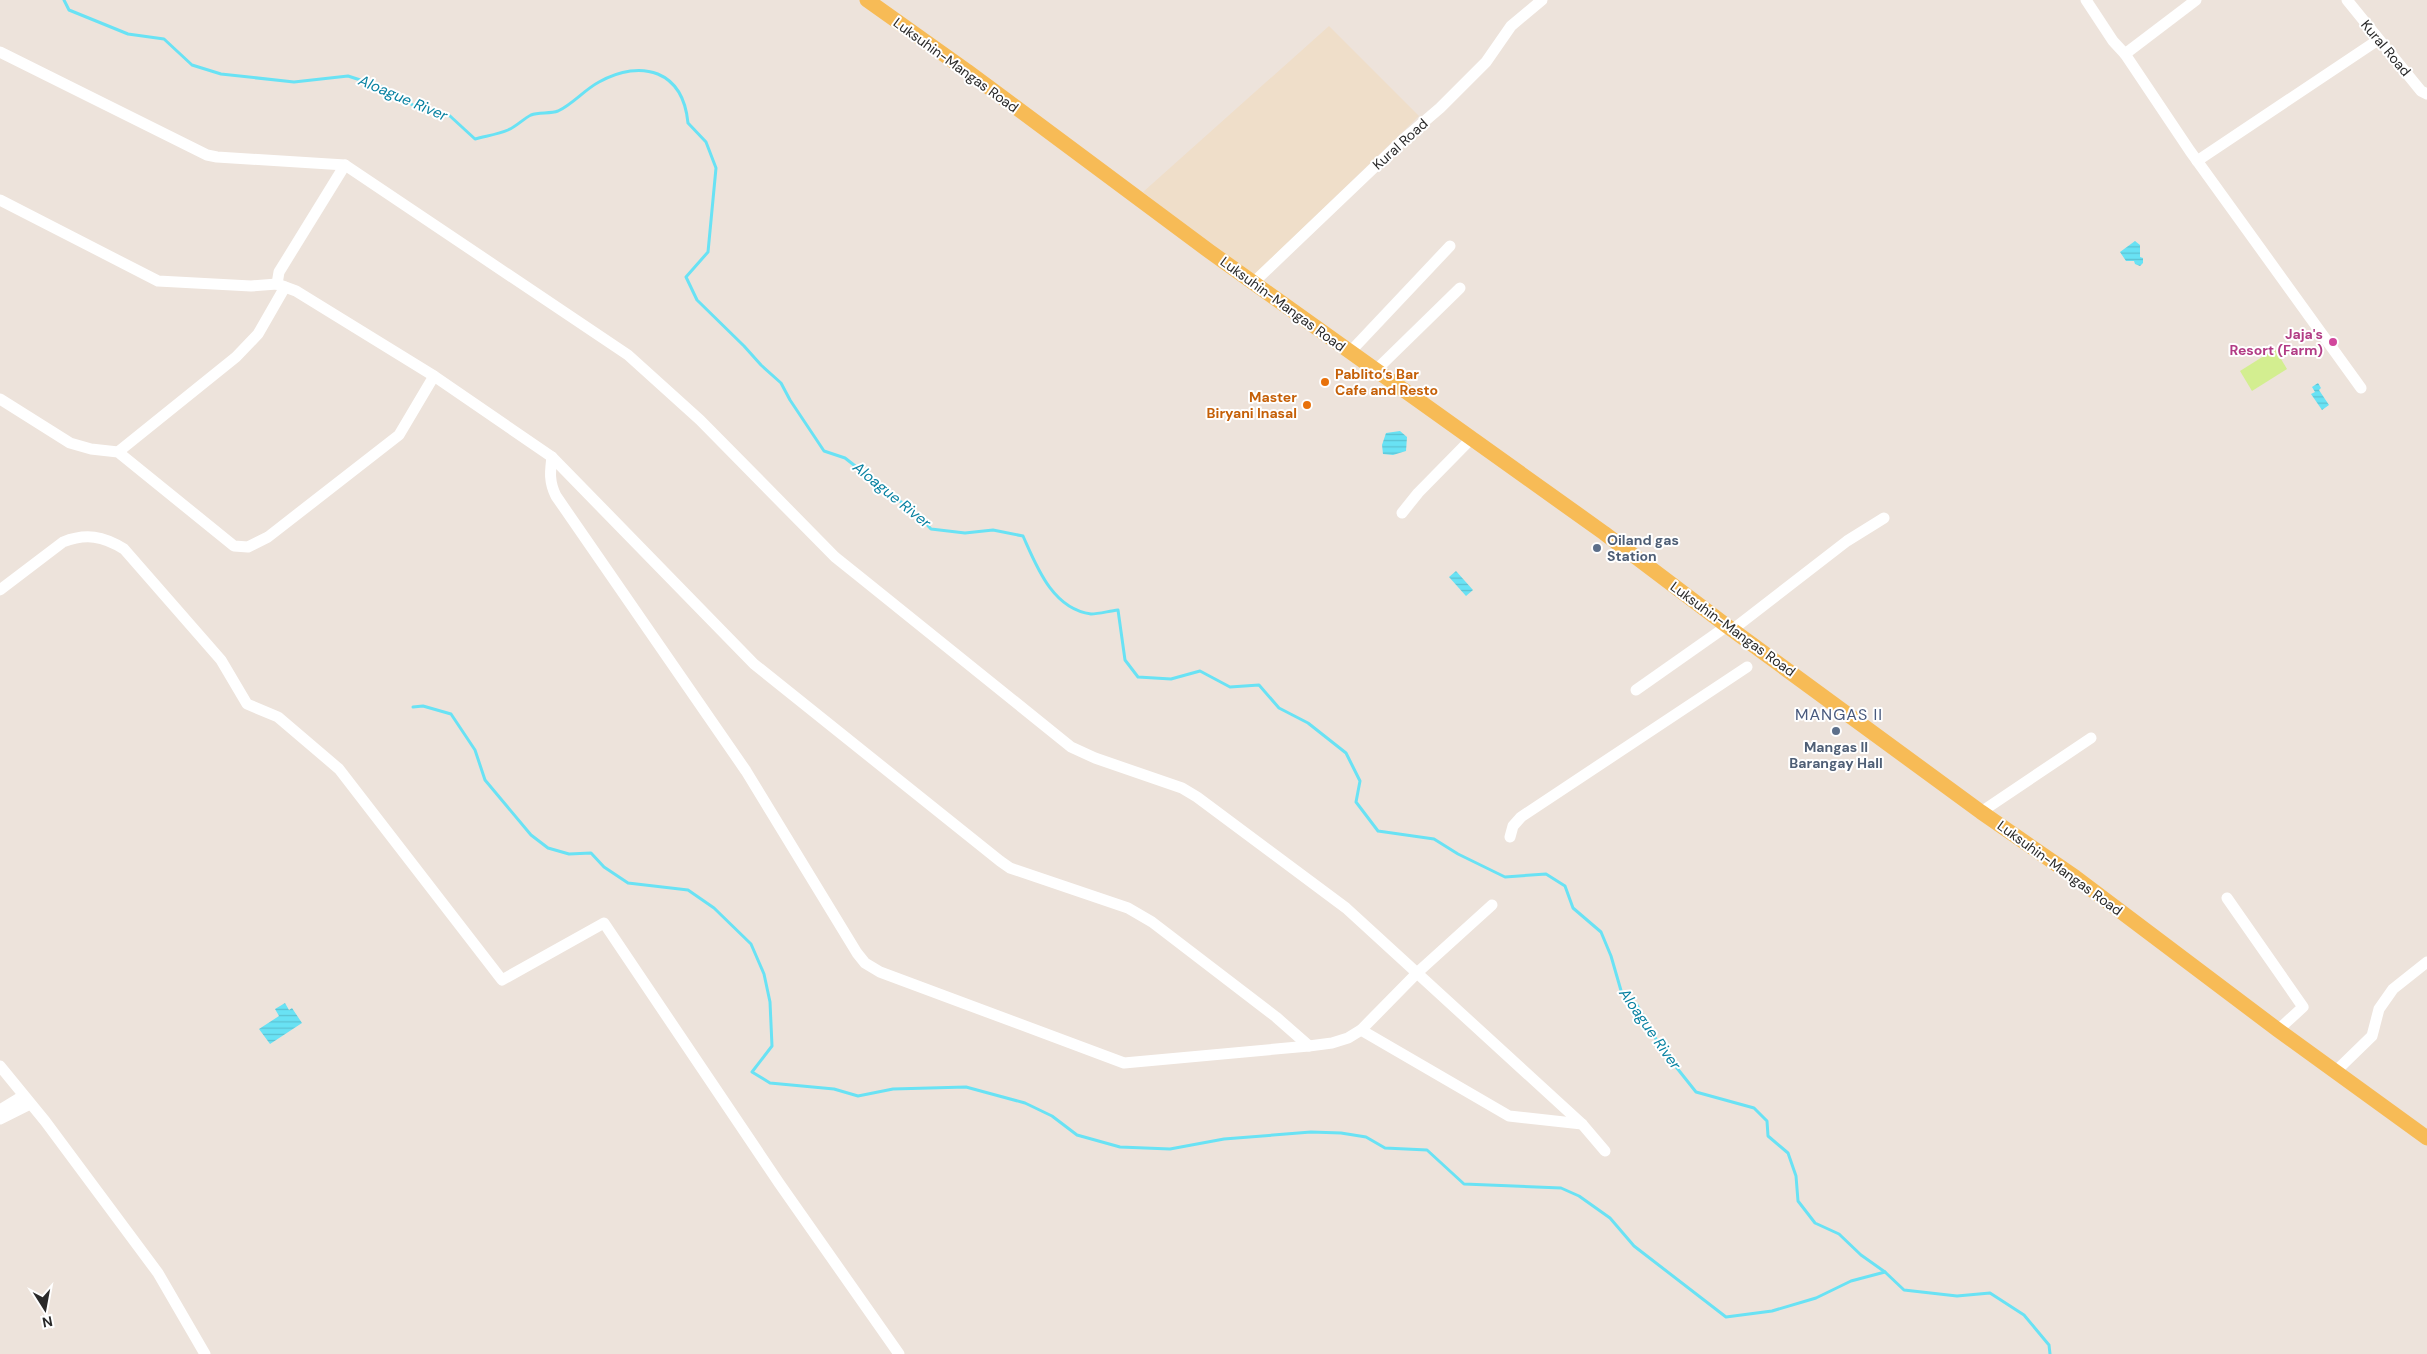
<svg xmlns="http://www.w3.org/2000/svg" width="2427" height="1354" font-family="'DM Sans',sans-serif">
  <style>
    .education { fill: #efdec9 }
    .pitch { fill: #d3ee90 }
    .water { fill: url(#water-rules) }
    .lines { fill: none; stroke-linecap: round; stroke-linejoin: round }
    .stream { stroke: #69e2f4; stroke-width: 3 }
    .minor { stroke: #fff; stroke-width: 11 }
    .major { stroke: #f7bb56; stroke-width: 15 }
    .hotel-dot { fill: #d1479c; stroke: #fff; stroke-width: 2 }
    .food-dot { fill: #e8710a; stroke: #fff; stroke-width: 2 }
    .service-dot { fill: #5c6f8a; stroke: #fff; stroke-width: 2 }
    .labels { text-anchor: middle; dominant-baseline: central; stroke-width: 4; stroke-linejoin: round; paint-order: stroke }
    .street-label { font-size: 14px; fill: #2a2a2a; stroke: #fff }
    .hotel-label { font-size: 14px; font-weight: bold; fill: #b23c85; stroke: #fff; text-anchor: end }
    .food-label { font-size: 14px; font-weight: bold; fill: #c56008; stroke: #fff; text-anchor: start }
    .service-label { font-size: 14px; font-weight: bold; fill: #4e5e75; stroke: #fff; text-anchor: start }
    .water-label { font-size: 15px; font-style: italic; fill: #0781a1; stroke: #fff }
    .quarter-label { font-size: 16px; letter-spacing: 1px; fill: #48597d; stroke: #fff }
  </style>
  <defs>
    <pattern id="water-rules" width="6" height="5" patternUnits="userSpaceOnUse" patternTransform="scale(1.25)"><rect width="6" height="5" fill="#69e2f4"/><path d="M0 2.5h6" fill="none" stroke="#5bc2d1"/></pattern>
  </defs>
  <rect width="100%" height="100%" fill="#ede3db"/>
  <path class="education" d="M 1329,26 L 1419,116 L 1252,277 L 1143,192 Z"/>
  <path class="pitch" d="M 2275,349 L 2287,369 L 2252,391 L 2240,371 Z"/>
  <g class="water">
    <path d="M 2135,241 L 2140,245 L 2140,257 L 2143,258 L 2143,263 L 2140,266 L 2135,264 L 2134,261 L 2126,261 L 2120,252 Z"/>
    <path d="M 2318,383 L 2321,388 L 2319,390 L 2329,405 L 2322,410 L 2311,394 L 2315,392 L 2312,387 Z"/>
    <path d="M 1400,431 L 1407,437 L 1406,451 L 1393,455 L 1383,454 L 1382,445 L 1386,433 Z"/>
    <path d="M 1456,571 L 1473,590 L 1466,596 L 1449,577 Z"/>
    <path d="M 285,1003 L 289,1010 L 292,1008 L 302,1023 L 270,1044 L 259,1029 L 279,1016 L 275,1009 Z"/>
  </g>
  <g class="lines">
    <g class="stream">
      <path d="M 64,0 L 69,10 L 128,34 L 164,39 L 192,65 L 221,74 L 294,82 L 348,76 L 385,88 L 416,107 L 450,116 L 475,139 C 486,136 499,134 508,130 C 517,126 523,119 531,115 C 539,112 550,114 558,111 C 573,104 584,90 599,82 C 642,58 683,71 688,123 L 706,142 L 716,168 L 708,252 L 686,277 L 697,300 L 744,346 L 761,365 L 781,383 L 790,400 L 824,451 L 845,458 L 919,516 L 931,529 L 965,533 L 993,530 L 1023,536 C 1036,565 1052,609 1091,614 C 1099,614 1109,611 1118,610 L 1125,660 L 1138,677 L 1171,679 L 1200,671 L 1230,687 L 1259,685 L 1279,708 L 1308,723 L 1346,753 L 1360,781 L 1356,802 L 1378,831 L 1434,839 L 1458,854 L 1505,877 L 1546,874 L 1565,886 L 1573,908 L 1601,932 L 1611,956 L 1622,994 L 1637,1005 L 1661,1048 L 1696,1092 L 1754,1108 L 1767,1121 L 1768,1136 L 1788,1153 L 1796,1176 L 1798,1201 L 1815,1223 L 1839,1234 L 1861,1255 L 1885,1272 L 1904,1290 L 1957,1296 L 1990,1293 L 2024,1315 L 2049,1345 L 2050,1354"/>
      <path d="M 413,707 L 423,706 L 451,714 L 475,750 L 485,780 L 531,835 L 548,848 L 569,854 L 591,853 L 604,867 L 628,883 L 688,890 L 714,908 L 751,944 L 764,974 L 770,1002 L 772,1046 L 752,1072 L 770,1083 L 834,1089 L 858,1096 L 893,1089 L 966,1087 L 1025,1103 L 1052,1116 L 1077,1135 L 1120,1147 L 1170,1149 L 1224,1139 L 1311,1132 L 1341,1133 L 1366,1137 L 1385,1148 L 1427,1150 L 1464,1184 L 1561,1188 L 1579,1196 L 1610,1218 L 1634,1246 L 1726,1317 L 1772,1311 L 1816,1298 L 1851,1281 L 1885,1272"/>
    </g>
    <g class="minor">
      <path d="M 2086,0 L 2113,41 L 2125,54 L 2196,0"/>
      <path d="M 2347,0 L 2421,91 L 2427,94"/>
      <path d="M 0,52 L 207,155 L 217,157 L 345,165 L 628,355 L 700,420 L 835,557 L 860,577 L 1071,747 L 1095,758 L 1182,788 L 1197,797 L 1346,908 L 1582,1124 L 1605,1151"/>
      <path d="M 2125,54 L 2190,151 L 2361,388"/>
      <path d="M 2197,161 L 2378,40"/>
      <path d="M 0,200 L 158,281 L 251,286 L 277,284 L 296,291 L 434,376 L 552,457 L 754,664 L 1000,861 L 1010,868 L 1128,908 L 1152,922 L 1276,1017 L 1309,1046"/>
      <path d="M 1253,283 L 1405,138 L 1440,108 L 1486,62 L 1511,26 L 1542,0"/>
      <path d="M 277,284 L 279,272 L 345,165"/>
      <path d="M 1350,352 L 1450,246"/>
      <path d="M 1375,371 L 1460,288"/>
      <path d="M 0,399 L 70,443 L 91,449 L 118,452 L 234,546 L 248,547 L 268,537 L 399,435 L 434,376"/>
      <path d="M 118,452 L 236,357 L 258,334 L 285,287"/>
      <path d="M 552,457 C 550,472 549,482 556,496 L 746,771 L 857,953 L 865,963 L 880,972 L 1124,1063 L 1309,1046 L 1332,1043 L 1348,1038 L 1361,1030 L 1418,972 L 1492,905"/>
      <path d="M 1402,513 L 1418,493 L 1473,437"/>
      <path d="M 0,590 L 63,542 C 86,533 103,536 124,549 L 221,660 L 247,704 L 278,717 L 339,769 L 502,980 L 604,923 L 779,1183 L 899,1354"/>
      <path d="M 1732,630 L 1847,541 L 1884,518"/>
      <path d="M 1636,690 L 1727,626"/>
      <path d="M 1981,812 L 2091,738"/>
      <path d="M 1510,837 L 1513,826 L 1521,817 L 1747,667"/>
      <path d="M 2227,898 L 2303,1007 L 2278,1030"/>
      <path d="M 1361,1030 L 1509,1116 L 1582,1124"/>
      <path d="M 0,1066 L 45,1121 L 158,1273 L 205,1354"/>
      <path d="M 2336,1071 L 2372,1036 L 2379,1009 L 2393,989 L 2427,962"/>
      <path d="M 0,1110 L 23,1096"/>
      <path d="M 0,1119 L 30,1104"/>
    </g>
    <path class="major" d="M 867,0 L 967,71 L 1209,251 L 1604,533 L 1727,626 L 1981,812 L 2075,877 L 2278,1030 L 2427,1138"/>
  </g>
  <circle class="hotel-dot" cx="2333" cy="342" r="5"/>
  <g class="food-dot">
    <circle cx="1325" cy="382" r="5"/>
    <circle cx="1307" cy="405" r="5"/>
  </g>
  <g class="service-dot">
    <circle cx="1597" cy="548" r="5"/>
    <circle cx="1836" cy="731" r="5"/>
  </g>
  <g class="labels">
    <g class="street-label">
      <text transform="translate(2386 48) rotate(50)">Kural Road</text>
      <text transform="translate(956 65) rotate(36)">Luksuhin-Mangas Road</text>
      <text transform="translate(1400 144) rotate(-42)">Kural Road</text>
      <text transform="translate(1283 304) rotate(36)">Luksuhin-Mangas Road</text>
      <text transform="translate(1733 629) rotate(36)">Luksuhin-Mangas Road</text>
      <text transform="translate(2060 868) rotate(36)">Luksuhin-Mangas Road</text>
    </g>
    <g class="hotel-label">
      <text x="2323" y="334">Jaja's<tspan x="2323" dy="16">Resort (Farm)</tspan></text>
    </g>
    <g class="food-label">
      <text x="1335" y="374">Pablito’s Bar<tspan x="1335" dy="16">Cafe and Resto</tspan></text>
      <text x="1297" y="397" text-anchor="end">Master<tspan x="1297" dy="16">Biryani Inasal</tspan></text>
    </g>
    <g class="service-label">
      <text x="1607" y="540">Oiland gas<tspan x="1607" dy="16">Station</tspan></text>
      <text x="1836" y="747" text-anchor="middle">Mangas II<tspan x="1836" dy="16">Barangay Hall</tspan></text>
    </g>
    <g class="water-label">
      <text transform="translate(403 98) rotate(23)">Aloague River</text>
      <text transform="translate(892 495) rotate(39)">Aloague River</text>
      <text transform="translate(1650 1029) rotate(55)">Aloague River</text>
    </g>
    <g class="quarter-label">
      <text x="1839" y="714">MANGAS II</text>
    </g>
  </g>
  <g transform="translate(45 1309) rotate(169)" stroke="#ffffff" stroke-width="4" paint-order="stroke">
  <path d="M0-4L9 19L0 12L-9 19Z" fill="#2a2a2a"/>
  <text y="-8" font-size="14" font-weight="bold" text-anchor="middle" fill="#2a2a2a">N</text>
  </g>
</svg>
